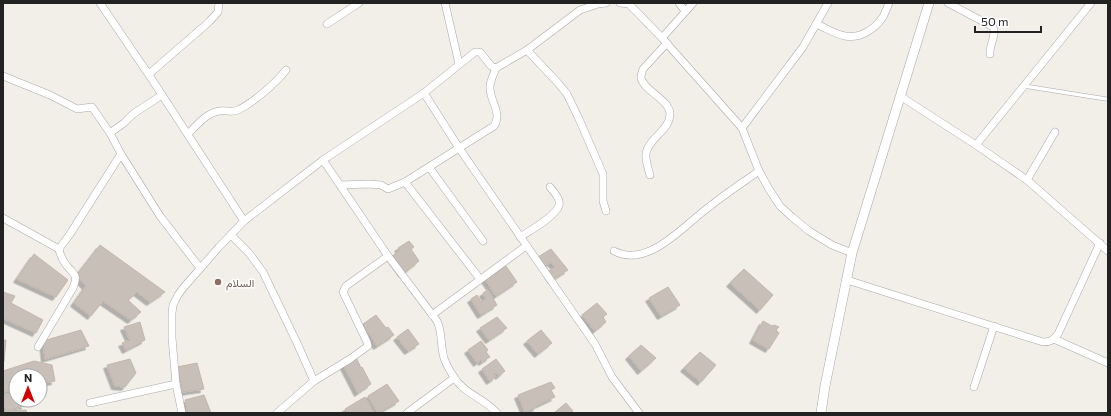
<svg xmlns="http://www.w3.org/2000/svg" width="1111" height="416" font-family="Commissioner,Vazirmatn,sans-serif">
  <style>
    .building { fill: #c7bfb8; stroke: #c4b6ab; filter: url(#shadow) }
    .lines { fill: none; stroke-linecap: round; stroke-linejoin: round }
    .service-casing { stroke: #a9a9a9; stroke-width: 4.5 }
    .minor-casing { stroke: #a9a9a9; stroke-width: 8 }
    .tertiary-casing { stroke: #a9a9a9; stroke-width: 10 }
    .service { stroke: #fff; stroke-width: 3.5 }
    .minor { stroke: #fff; stroke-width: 7 }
    .tertiary { stroke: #fff; stroke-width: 9 }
    .education-dot { fill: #8d6e63; stroke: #fff; stroke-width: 1.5 }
    .labels { text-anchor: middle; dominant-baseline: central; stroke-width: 3; stroke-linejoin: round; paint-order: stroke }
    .education-label { font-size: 11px; fill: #785e54; stroke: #fff; text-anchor: start }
  </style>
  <defs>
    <filter id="shadow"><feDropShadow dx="-3.5" dy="3.5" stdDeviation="0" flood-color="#0004"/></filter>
  </defs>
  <rect width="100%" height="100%" fill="#f2efe9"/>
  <g class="building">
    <path d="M 409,241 L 414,247 L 411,249 L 419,261 L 403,274 L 391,257 L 400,250 L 398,248 Z"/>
    <path d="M 100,245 L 165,292 L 150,302 L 137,292 L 128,300 L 141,312 L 131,320 L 103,301 L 91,316 L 74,303 L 86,286 L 76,276 Z"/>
    <path d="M 551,249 L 568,270 L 552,280 L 547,272 L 555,267 L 551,262 L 544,267 L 538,257 Z"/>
    <path d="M 34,254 L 68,280 L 56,297 L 17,279 Z"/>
    <path d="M 506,266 L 517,282 L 496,296 L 485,279 Z"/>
    <path d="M 744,269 L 773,295 L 760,310 L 730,283 Z"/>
    <path d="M 668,287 L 680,305 L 661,316 L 649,298 Z"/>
    <path d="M 488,290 L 497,305 L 481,315 L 471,299 L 477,295 L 481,302 L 486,299 L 483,293 Z"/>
    <path d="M 3,292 L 15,296 L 11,303 L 43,320 L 36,333 L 3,318 Z"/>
    <path d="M 597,303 L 607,314 L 603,317 L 606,322 L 595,331 L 582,315 Z"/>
    <path d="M 376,315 L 386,328 L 388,327 L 394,335 L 377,346 L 363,324 Z"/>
    <path d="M 497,317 L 507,328 L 489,340 L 480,328 Z"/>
    <path d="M 763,321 L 772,326 L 774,325 L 779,327 L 776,330 L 779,333 L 769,349 L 753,340 Z"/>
    <path d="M 140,322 L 145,340 L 126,350 L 122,343 L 130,340 L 124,327 Z"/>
    <path d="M 408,329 L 419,344 L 408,351 L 397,337 Z"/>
    <path d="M 81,330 L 89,346 L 45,359 L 43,341 Z"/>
    <path d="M 541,330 L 552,343 L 538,354 L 527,341 Z"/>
    <path d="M 3,340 L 6,340 L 4,362 L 3,362 Z"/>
    <path d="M 481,341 L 488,350 L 486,352 L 490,357 L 482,362 L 481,360 L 477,363 L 468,350 Z"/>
    <path d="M 641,345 L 656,358 L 641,371 L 629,356 Z"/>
    <path d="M 700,352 L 716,365 L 701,382 L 684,368 Z"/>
    <path d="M 356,357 L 361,368 L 362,367 L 371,384 L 358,393 L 343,364 Z"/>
    <path d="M 130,359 L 136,373 L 125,387 L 115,386 L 107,365 Z"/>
    <path d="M 496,359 L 505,371 L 499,376 L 497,373 L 494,374 L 496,377 L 490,381 L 482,369 Z"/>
    <path d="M 34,361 L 52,365 L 55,381 L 40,384 L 40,376 L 16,376 L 16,389 L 3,392 L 3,371 Z"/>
    <path d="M 197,363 L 204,389 L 183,392 L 177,367 Z"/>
    <path d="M 551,382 L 555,388 L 551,390 L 555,397 L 536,406 L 537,407 L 525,412 L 518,395 Z"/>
    <path d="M 387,384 L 399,401 L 378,413 L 368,396 Z"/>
    <path d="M 16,392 L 16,400 L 23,400 L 25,406 L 6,411 L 3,395 Z"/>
    <path d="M 204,395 L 211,413 L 188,413 L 185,400 Z"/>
    <path d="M 365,397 L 374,413 L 348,413 L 345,409 Z"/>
    <path d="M 566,403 L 573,411 L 571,412 L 572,413 L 554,413 Z"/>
    <path d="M 26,410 L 27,413 L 7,413 L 6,411 Z"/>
  </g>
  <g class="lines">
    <defs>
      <path id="service" d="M 1024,86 L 1106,99"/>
      <g id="minor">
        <path d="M 100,3 L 151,78 L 244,221"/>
        <path d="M 445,3 L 459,64"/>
        <path d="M 620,3 L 629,4 L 662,38 L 742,128 L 759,171 L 769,189 L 780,206 L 792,217 L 809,231 L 832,245 L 852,253"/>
        <path d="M 679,3 L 685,11"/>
        <path d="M 948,3 L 993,27 C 997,35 989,45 990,54"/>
        <path d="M 327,24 L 359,3"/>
        <path d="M 816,24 C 826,28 835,34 845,36 C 860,39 875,29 883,17 C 885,13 887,8 889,3"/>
        <path d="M 662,38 L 693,3"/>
        <path d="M 527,50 L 558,83 L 567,94 L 579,119 L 603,174 L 603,201 L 606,211"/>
        <path d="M 149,74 L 209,22 L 218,12 L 219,3"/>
        <path d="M 3,76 L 50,95 L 77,109 L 92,107 L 110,133 L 121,154 L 70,234 L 59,249"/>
        <path d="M 424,93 L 459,148 L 581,324 L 595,344 L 612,377 L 639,413"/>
        <path d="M 900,96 L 976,145 L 1027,180 L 1108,251"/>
        <path d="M 742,128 L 803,47 L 828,3"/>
        <path d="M 110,133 L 124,123 L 133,114 L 162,95"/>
        <path d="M 188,134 C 196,126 207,112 220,111 C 226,110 232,113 238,110 C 254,102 275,84 286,70"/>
        <path d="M 976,145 L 1091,3"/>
        <path d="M 121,154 L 160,216 L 200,268"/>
        <path d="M 323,160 L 388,256 L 437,321 C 443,334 440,345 444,358 C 446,364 450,371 454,377 C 464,394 484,398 497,413"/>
        <path d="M 429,167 L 483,241"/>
        <path d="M 650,175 C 648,168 645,160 646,153 C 649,138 670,130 670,114 C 670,100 644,91 641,78 C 641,75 642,72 643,69 L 667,43"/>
        <path d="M 1027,180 L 1055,132"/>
        <path d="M 405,182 L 480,279"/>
        <path d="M 340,185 L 369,184 L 381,185 L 388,189 L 405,182 L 494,126 C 503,113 489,100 490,87 C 490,80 494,74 496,68 L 527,50 L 580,10 L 598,4 L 606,3"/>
        <path d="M 3,218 L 59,249"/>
        <path d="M 231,235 L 249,253 L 263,272 L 297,343 L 314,381"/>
        <path d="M 520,237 C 529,231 563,213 559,201 C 558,196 553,191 550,187"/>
        <path d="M 614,251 C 648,269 684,225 709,207 C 725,194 742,183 759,171"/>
        <path d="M 847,280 L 1043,342 C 1051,342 1053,340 1058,334 L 1100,243"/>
        <path d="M 432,315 L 526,246"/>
        <path d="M 1054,339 L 1108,363"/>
        <path d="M 38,347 L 73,288 C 78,275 75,275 67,266 C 63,261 60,255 59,249"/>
        <path d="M 974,387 L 994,326"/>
        <path d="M 90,403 L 176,384"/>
        <path d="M 182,413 L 176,384 L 172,338 L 172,313 L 173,305 L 178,295 L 184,287 L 219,247 L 244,221 L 323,160 L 424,93 L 475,52 L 480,52 L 491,66 L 496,68"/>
        <path d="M 277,413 L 314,381 L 350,359 L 368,346 L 367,342 L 343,292 L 346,286 L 388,256"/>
        <path d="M 407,413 L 454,378"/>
      </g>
      <path id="tertiary" d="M 821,413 L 825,386 L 852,253 L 929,3"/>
    </defs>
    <use href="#service" class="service-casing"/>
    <use href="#minor" class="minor-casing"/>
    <use href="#tertiary" class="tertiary-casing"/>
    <use href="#service" class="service"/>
    <use href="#minor" class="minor"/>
    <use href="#tertiary" class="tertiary"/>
  </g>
  <circle class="education-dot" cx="218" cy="282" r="4"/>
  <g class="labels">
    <g class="education-label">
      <text x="226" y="282">السلام</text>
    </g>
  </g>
  <rect width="1111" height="416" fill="none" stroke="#222222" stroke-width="8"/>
  <g transform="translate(28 388)"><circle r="19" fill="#ffffff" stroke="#a7a7a7"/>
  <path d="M0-3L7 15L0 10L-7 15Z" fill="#d40000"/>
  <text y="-6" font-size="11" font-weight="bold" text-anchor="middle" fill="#222222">N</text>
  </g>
  <path d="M975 26v6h66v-6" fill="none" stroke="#222222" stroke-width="2"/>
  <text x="981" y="26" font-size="12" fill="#222222" stroke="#ffffff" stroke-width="3" paint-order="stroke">50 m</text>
</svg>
